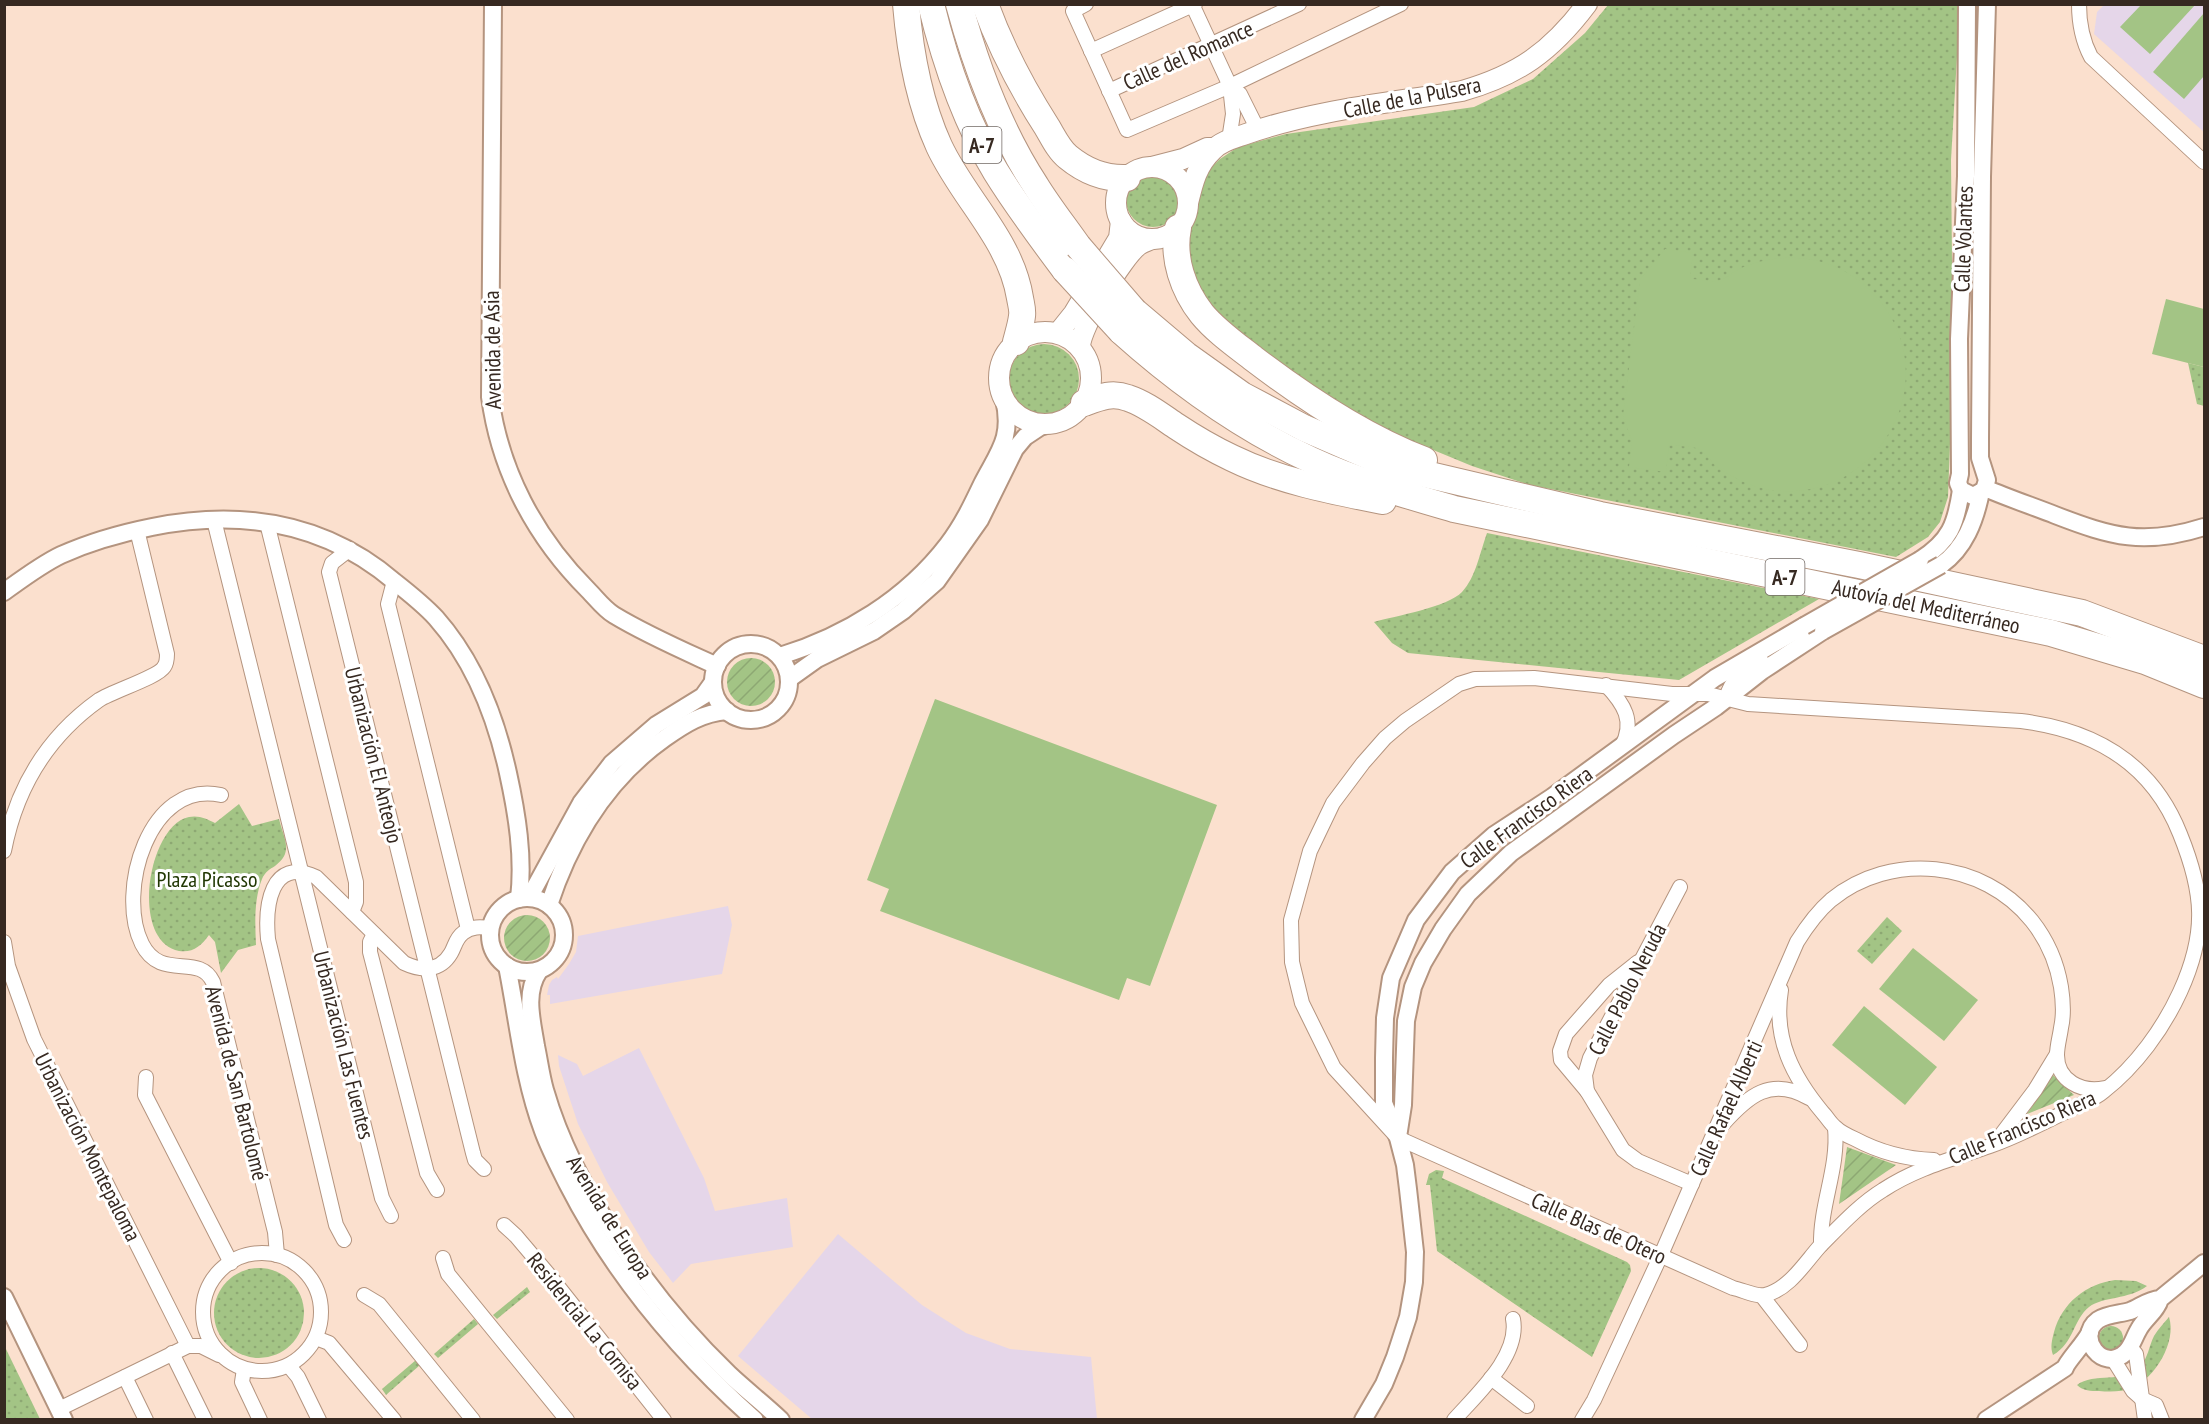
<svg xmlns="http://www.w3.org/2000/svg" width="2209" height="1424" font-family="'PT Sans Narrow',sans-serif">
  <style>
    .education { fill: #e5d6e9 }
    .grass { fill: url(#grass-dots) }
    .garden { fill: url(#garden-furrows) }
    .pitch { fill: #a3c485 }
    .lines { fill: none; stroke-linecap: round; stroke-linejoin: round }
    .minor-casing { stroke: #b4947f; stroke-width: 16 }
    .tertiary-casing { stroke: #b4947f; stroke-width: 20 }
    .secondary-casing { stroke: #b4947f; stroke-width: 22 }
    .motorway-casing { stroke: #b4947f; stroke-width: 28 }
    .minor { stroke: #fff; stroke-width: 14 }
    .tertiary { stroke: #fff; stroke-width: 16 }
    .secondary { stroke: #fff; stroke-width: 20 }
    .motorway { stroke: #fff; stroke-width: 26 }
    .tertiary-bridge-casing { stroke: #b4947f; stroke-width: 20; stroke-linecap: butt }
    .motorway-bridge-casing { stroke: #b4947f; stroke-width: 28; stroke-linecap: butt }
    .tertiary-bridge { stroke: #fff; stroke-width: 16 }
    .motorway-bridge { stroke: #fff; stroke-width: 26 }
    .labels { text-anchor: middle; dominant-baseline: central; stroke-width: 6; stroke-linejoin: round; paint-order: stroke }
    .shield { fill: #fff; stroke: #726964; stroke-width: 1.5 }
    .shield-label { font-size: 21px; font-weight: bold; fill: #362921 }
    .street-label { font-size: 22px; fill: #362921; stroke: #fff }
    .park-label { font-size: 22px; fill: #213703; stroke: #fff }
  </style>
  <defs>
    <pattern id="grass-dots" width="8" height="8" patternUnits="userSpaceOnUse" patternTransform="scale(1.5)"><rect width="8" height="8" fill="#a3c485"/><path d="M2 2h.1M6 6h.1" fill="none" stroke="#8da873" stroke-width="1.8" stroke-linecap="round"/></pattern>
    <pattern id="garden-furrows" width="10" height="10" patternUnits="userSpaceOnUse" patternTransform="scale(1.5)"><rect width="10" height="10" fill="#a3c485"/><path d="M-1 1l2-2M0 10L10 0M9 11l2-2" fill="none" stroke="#8da873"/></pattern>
  </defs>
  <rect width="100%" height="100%" fill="#fbe0ce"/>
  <g class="education">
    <path d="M 2104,5 L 2204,5 L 2204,132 L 2094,34 L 2097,12 Z"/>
    <path d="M 728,906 L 732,925 L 722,974 L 550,1004 L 550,995 L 547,995 L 549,985 L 552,980 L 557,977 L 558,979 L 569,964 L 576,952 L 578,936 Z"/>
    <path d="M 639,1048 L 704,1178 L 715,1211 L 787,1198 L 793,1247 L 691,1264 L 673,1283 L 649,1252 L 607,1182 L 578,1124 L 559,1066 L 558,1055 L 577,1064 L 583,1076 Z"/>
    <path d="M 838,1234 L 922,1305 L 966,1333 L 1010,1349 L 1091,1357 L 1097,1419 L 812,1419 L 738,1356 Z"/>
  </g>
  <g class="grass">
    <path d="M 1608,5 L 1960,5 L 1951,160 L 1953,364 L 1948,497 L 1940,522 L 1928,537 L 1896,557 L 1530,485 L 1472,466 L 1397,435 L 1330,400 L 1208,309 L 1191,281 L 1185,238 L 1193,216 L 1198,193 L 1204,174 L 1220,159 L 1238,147 L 1286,134 L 1474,107 L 1533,79 L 1585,33 Z"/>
    <circle cx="1153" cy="200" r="27"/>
    <circle cx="1044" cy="379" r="35"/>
    <path d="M 2188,363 L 2204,367 L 2204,406 L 2197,404 Z"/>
    <path d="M 1487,533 L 1819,599 L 1679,680 L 1408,653 L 1392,643 L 1374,622 C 1395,616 1448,607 1462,592 C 1476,577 1480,552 1487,533 Z"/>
    <path d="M 239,804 L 252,826 L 279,819 C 284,839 294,852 275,866 C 270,869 265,872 262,879 C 254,899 255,923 256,945 L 238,950 L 221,973 L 215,942 L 209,935 C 201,946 193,953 179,951 C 129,941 148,825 189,817 C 199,815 207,819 215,823 Z"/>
    <path d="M 1887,917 L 1902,931 L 1872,964 L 1857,951 Z"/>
    <path d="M 1436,1170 L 1444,1171 L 1442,1178 L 1627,1262 L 1630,1265 L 1631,1271 L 1592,1357 L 1437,1251 L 1430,1185 L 1426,1185 L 1429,1174 Z"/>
    <circle cx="259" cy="1313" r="45"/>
    <path d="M 2115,1280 L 2136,1281 L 2147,1286 C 2128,1300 2104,1296 2089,1307 C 2073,1320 2074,1343 2053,1355 C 2050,1347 2052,1340 2054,1332 C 2062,1303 2086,1284 2115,1280 Z"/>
    <path d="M 527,1287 L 530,1292 L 497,1319 L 493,1315 Z"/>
    <path d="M 2169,1317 C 2177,1342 2155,1378 2132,1388 C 2122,1392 2110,1392 2099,1391 C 2091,1391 2083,1391 2077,1385 C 2094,1372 2123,1384 2140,1367 C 2148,1358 2149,1346 2154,1336 C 2158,1329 2164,1323 2169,1317 Z"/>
    <path d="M 474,1319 L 478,1324 L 438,1358 L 434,1354 Z"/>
    <circle cx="2111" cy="1338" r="12"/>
    <path d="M 5,1347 L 40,1419 L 5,1419 Z"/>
    <path d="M 416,1360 L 420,1365 L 386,1395 L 382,1389 Z"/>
  </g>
  <g class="garden">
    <circle cx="751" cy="682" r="24"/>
    <circle cx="527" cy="938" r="23"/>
    <path d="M 2053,1075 L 2074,1095 L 2027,1114 Z"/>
    <path d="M 1847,1147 L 1896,1165 L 1839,1204 Z"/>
  </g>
  <g class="pitch">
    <path d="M 2141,5 L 2141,4 L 2195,5 L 2150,54 L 2120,27 Z"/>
    <path d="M 2204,13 L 2204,76 L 2184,99 L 2153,72 Z"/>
    <path d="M 1665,249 L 1693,253 L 1690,279 C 1699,279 1709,282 1717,281 C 1725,280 1734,271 1741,268 C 1773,255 1807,254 1838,268 C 1862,279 1881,298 1893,321 C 1932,396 1877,488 1793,491 C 1765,493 1738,482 1716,466 C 1710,461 1704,450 1696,448 C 1688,446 1678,446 1669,445 L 1666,472 L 1629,467 L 1632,441 L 1623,416 L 1640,280 Z"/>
    <path d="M 2166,299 L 2204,309 L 2204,367 L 2152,354 Z"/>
    <path d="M 935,699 L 1217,805 L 1150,986 L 1127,978 L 1119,1000 L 880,911 L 889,889 L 867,880 Z"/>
    <path d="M 1913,948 L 1978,1000 L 1944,1041 L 1879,989 Z"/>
    <path d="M 1864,1006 L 1937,1067 L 1905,1105 L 1832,1045 Z"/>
  </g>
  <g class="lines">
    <defs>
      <g id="minor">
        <path d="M 1086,4 L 1073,11 L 1127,130 L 1230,86 L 1401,4"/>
        <path d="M 1192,4 L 1230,86 L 1233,114 L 1229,140"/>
        <path d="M 2079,4 C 2079,24 2082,40 2091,57 L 2204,162"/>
        <path d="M 1091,51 L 1195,4"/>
        <path d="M 1230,86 L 1240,94 L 1258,130"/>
        <path d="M 1109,91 L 1299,4"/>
        <path d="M 214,520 L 382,1198 L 391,1216"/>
        <path d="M 267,523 L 356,882 L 356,902 L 352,912"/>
        <path d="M 350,549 L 332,563 L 329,572 L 473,1153 L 475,1160 L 484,1169"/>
        <path d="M 394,581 L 388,604 L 468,929"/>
        <path d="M 1534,678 L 1672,694 L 1708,694 L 1748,704 L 2021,721 C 2094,730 2152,763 2180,834 C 2204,893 2207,933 2180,992 C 2163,1029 2136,1066 2104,1091 C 2095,1099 2082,1104 2071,1109 C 2045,1122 2018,1136 1990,1146 C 1953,1159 1916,1168 1883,1190 C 1860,1204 1839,1227 1820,1246 C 1804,1264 1789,1289 1765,1295 C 1756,1297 1743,1290 1733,1288 L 1398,1138 L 1334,1068 L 1302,1003 L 1292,962 L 1291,920 L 1310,851 L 1333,803 L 1363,763 L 1385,738 L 1405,721 L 1459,684 L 1475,679 Z"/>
        <path d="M 1606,685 C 1624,704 1635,721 1622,746"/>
        <path d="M 1726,698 C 1733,676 1743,672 1761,660"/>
        <path d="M 221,795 C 149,779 116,892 142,944 C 161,982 199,952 213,982 L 275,1232 L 277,1255"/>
        <path d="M 4,851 C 16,789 47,737 99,700 C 113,691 158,677 164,667 C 167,663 167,658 167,654 L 137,530"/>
        <path d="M 1680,887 L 1590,1058 L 1585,1075 L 1587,1091 L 1623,1150 L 1638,1161 L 1692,1184"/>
        <path d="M 374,934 L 370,942 L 370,952 L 427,1173 L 437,1190"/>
        <path d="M 4,942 L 8,966 L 34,1039 L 188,1346"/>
        <path d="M 1781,990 C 1773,1039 1793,1077 1823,1113 C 1827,1117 1830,1123 1835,1127 C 1840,1132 1848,1136 1855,1139 C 1881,1153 1905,1159 1934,1160"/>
        <path d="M 146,1077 L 145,1095 L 231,1263"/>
        <path d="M 1587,1091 L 1561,1060 L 1560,1051 L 1566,1034 L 1609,985 L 1638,962"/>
        <path d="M 1723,1124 C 1748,1096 1771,1076 1809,1098"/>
        <path d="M 1995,1143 L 2035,1090 L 2057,1054"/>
        <path d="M 504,1225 L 516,1236 L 549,1275 L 664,1420"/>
        <path d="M 344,1240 L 336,1225 L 268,939 C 265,907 270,856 316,877 L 404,963 C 421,971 440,972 451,953 C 455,946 456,938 463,933 C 471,926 481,927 491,928"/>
        <path d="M 1821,1245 C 1820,1205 1839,1167 1835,1128"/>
        <circle cx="262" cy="1312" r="59"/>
        <path d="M 443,1258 L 448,1274 L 567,1420"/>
        <path d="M 364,1295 L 379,1304 L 473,1420"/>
        <path d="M 1762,1296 L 1800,1345"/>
        <path d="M 316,1338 L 329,1343 L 394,1420"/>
        <path d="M 2130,1347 L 2136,1354 L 2145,1420"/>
        <path d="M 172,1353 L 205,1420"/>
        <path d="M 2113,1359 L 2133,1391 L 2142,1399 L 2156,1405 L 2162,1420"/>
        <path d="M 289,1366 L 298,1377 L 319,1420"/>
        <path d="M 244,1369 L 242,1382 L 260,1420"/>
        <path d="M 125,1377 L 146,1420"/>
        <path d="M 1491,1378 L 1527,1406"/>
        <path d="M 59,1409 L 188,1346 L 201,1346 L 219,1355"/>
        <path d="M 1454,1420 C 1477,1394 1520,1356 1513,1319"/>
        <path d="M 1582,1420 L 1594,1400 L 1661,1255 L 1797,942 C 1807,926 1817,912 1831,900 C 1891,851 1983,860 2032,921 C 2047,940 2057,963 2061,987 C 2063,1000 2064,1015 2061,1028 C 2060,1036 2057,1046 2057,1055 C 2057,1081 2082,1093 2105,1088"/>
      </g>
      <g id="tertiary">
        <path d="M 493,4 L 490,397 C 500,471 535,537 588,590 C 596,598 604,609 614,615 C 647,635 682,650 717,666"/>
        <path d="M 1967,4 L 1966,176 L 1959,339 L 1960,474 L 1958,483 L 1961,490 L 1973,496 L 1984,490 L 1987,480 L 1980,458 L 1980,438 L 1982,177 L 1987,4"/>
        <path d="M 1985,488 C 2008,498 2032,506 2055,515 C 2112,537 2144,546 2204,527"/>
        <path d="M 1920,560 C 1950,541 1956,524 1961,490"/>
        <path d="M 1941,565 C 1965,548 1975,521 1981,492"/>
        <path d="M 4,592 C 22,579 42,564 61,555 C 90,542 122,533 152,527 C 242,509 325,522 395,582 C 409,593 424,605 436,618 C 474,661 496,718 508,773 C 517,814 524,857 519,899"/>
        <circle cx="751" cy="682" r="38"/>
        <path d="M 780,656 C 845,636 906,599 948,544 C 962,526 972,505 982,484 C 999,451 1013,438 1004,399"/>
        <path d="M 789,679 L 817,659 L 874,631 L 903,611 L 937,581 L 980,520 L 1015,449 L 1025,437 L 1040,427 L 1050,424"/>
        <circle cx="527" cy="935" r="37"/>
        <path d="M 529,898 L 581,803 L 612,763 L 656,725 L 703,696 L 713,682"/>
        <path d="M 549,905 C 571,838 607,779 665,738 C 685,724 702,713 727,711"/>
        <path d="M 507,966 C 518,1021 523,1078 543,1131 C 550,1150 559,1167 568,1185 C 614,1275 680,1353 755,1420"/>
        <path d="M 539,971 C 524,993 532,1021 536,1046 C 539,1060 541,1076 545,1090 C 574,1191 654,1302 729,1374 C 746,1390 764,1404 781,1420"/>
        <path d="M 1398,1137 L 1403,1105 L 1406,1021 L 1413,987 L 1423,963 L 1443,929 L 1468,894 L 1511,853 L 1674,735 L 1716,707 L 1762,671 L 1823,631"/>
        <path d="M 4,1297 L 64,1420"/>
        <path d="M 2160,1299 C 2148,1300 2140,1307 2130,1311 C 2120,1314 2107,1314 2098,1320 C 2075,1337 2103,1373 2125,1353 C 2132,1347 2134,1337 2139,1329 C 2145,1318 2157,1311 2160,1299 L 2204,1263"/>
        <path d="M 1363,1420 L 1384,1384 L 1395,1357 L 1408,1317 L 1414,1282 L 1415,1252 L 1408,1189 L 1405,1165 L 1398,1138 L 1384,1103 L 1384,1058 L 1385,1018 L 1391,978 L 1416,920 L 1452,872 L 1494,835 L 1552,797 L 1715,678 L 1804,626"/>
        <path d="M 1986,1420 L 2065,1368 C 2067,1361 2085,1343 2090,1332"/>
      </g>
      <g id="secondary">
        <path d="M 1152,167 L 1183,159 L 1207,148 L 1214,148"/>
        <circle cx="1152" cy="203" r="36"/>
        <path d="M 1188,203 C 1193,182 1197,165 1213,150 C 1221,141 1235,138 1246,134 C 1314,110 1390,103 1462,91 C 1518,75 1551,52 1587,4"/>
        <circle cx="1045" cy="378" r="46"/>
        <path d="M 1058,333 L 1074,313 L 1119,238 L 1121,221"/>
        <path d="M 1080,347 C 1080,328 1123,256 1139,245 C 1143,242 1148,241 1152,239"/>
      </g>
      <g id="motorway">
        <path d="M 906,4 C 910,52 919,102 939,146 C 963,198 1011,240 1020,298 C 1021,304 1023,310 1022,316 C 1021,325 1018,334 1016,342"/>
        <path d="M 931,4 C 945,62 965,121 996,172 C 1017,206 1041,238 1065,270"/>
        <path d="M 959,4 C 976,67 1000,131 1036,186 C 1049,207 1064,226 1078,246"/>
        <path d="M 985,4 C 1001,48 1022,88 1047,127 C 1053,137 1059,150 1068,157 C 1085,171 1105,179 1127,178"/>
        <path d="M 1178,228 C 1172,258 1183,290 1202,314 C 1216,331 1236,345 1254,359 C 1304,397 1366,438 1424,460"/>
        <path d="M 1134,311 L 1186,355 L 1242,395 L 1304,428 L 1371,457 L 1408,470 L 1600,515 L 1859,565 L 2082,613 L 2204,659"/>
        <path d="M 1121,331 C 1179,383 1240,427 1311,460 C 1356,481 1406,495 1454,509 L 2051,633 L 2145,661 L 2204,685"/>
        <path d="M 1084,403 C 1100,397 1112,392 1128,398 C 1146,404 1161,416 1176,426 C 1194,438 1213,449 1232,458 C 1279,481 1332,491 1383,501"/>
      </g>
    </defs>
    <use href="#minor" class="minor-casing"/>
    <use href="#tertiary" class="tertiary-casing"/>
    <use href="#secondary" class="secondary-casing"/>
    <use href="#motorway" class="motorway-casing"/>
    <use href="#minor" class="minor"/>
    <use href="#tertiary" class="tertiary"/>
    <use href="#secondary" class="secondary"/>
    <use href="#motorway" class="motorway"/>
    <defs>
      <g id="tertiary-bridge">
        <path d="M 1804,626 L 1920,560"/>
        <path d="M 1823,631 L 1941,565"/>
      </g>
      <g id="motorway-bridge">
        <path d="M 1078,246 L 1134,311"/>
        <path d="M 1065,270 L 1121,331"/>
      </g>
    </defs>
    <use href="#tertiary-bridge" class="tertiary-bridge-casing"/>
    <use href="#motorway-bridge" class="motorway-bridge-casing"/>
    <use href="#tertiary-bridge" class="tertiary-bridge"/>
    <use href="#motorway-bridge" class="motorway-bridge"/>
  </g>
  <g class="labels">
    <g class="shield">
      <rect x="962.5" y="127" width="39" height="36" rx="4.5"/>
      <rect x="1765.5" y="559" width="39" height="36" rx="4.5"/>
    </g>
    <g class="shield-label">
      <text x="982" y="145">A-7</text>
      <text x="1785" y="577">A-7</text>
    </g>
    <g class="street-label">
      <text transform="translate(1188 55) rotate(-24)">Calle del Romance</text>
      <text transform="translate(1412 97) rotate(-11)">Calle de la Pulsera</text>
      <text transform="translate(1963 239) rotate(-88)">Calle Volantes</text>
      <text transform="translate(492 350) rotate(-91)">Avenida de Asia</text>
      <text transform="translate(1926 606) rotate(12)">Autovía del Mediterráneo</text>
      <text transform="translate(374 755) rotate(76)">Urbanización El Anteojo</text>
      <text transform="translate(1526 817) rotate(-36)">Calle Francisco Riera</text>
      <text transform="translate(1627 989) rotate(-63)">Calle Pablo Neruda</text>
      <text transform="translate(344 1045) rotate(76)">Urbanización Las Fuentes</text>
      <text transform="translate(237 1083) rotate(76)">Avenida de San Bartolomé</text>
      <text transform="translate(1726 1108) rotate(-66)">Calle Rafael Alberti</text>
      <text transform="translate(2022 1127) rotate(-23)">Calle Francisco Riera</text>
      <text transform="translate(88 1147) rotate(63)">Urbanización Montepaloma</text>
      <text transform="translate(610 1217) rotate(58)">Avenida de Europa</text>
      <text transform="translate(1599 1228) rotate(24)">Calle Blas de Otero</text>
      <text transform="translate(585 1321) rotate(51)">Residencial La Cornisa</text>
    </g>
    <g class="park-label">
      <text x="207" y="879">Plaza Picasso</text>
    </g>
  </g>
  <rect width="2209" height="1424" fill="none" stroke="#362921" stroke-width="12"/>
</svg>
